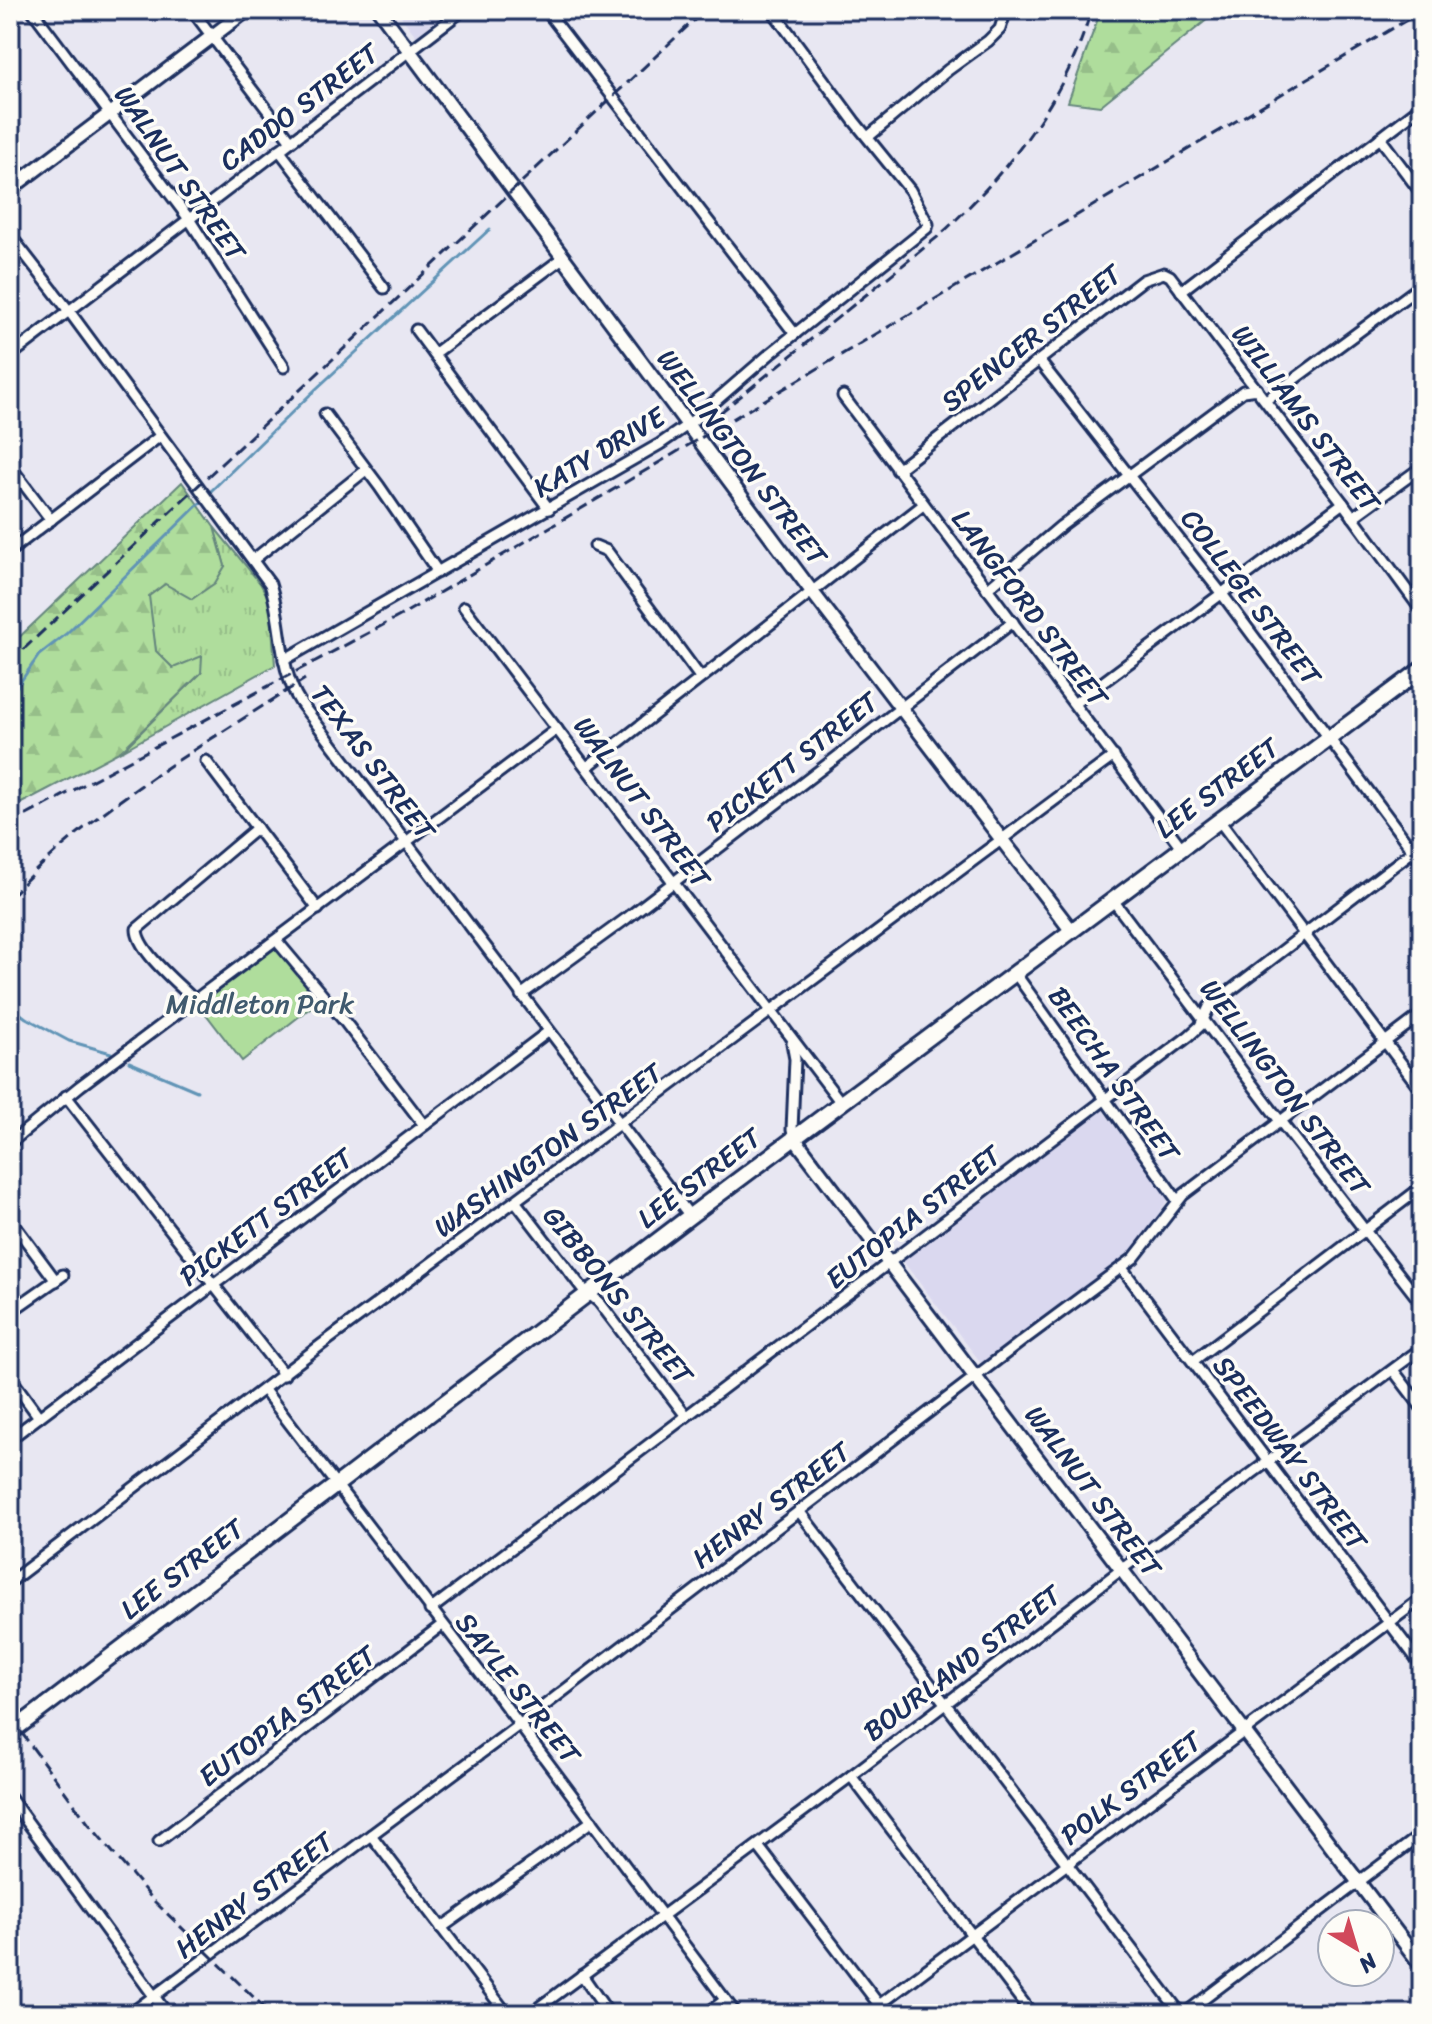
<svg xmlns="http://www.w3.org/2000/svg" width="1432" height="2024" font-family="Sriracha,sans-serif">
  <style>
    .built { fill: #dad8ef }
    .grass { fill: url(#grass-tufts); stroke: #65867d; stroke-width: 2 }
    .forest { fill: url(#forest-firs); stroke: #65867d; stroke-width: 2 }
    .park { fill: #afdd9c; stroke: #65867d; stroke-width: 2 }
    .lines { fill: none; stroke-linecap: round; stroke-linejoin: round }
    .stream { stroke: #6194b6; stroke-width: 3 }
    .minor-casing { stroke: #1b2f5e; stroke-width: 15 }
    .tertiary-casing { stroke: #1b2f5e; stroke-width: 18 }
    .secondary-casing { stroke: #1b2f5e; stroke-width: 20 }
    .minor { stroke: #fdfcf7; stroke-width: 9 }
    .tertiary { stroke: #fdfcf7; stroke-width: 12 }
    .secondary { stroke: #fdfcf7; stroke-width: 14 }
    .rail { stroke: #1b2f5e; stroke-width: 3; stroke-dasharray: 12 6; stroke-linecap: butt }
    .labels { text-anchor: middle; dominant-baseline: central; stroke-width: 7; stroke-linejoin: round; paint-order: stroke }
    .street-label { font-size: 28px; fill: #1b2f5e; stroke: #fdfcf7 }
    .park-label { font-size: 28px; fill: #405a6e; stroke: #fdfcf7 }
  </style>
  <defs>
    <pattern id="grass-tufts" width="24" height="20" patternUnits="userSpaceOnUse" patternTransform="scale(2)"><rect width="24" height="20" fill="#afdd9c"/><path d="M3 7l-1-3M5 7V3M7 7l1-3M15 17l-1-3M17 17v-4M19 17l1-3" fill="none" stroke="#96be89"/></pattern>
    <pattern id="forest-firs" width="22" height="20" patternUnits="userSpaceOnUse" patternTransform="scale(2)"><rect width="22" height="20" fill="#afdd9c"/><path d="M5 1l3.5 6h-7zM16 11l3.5 6h-7z" fill="#96be89"/></pattern>
  </defs>
  <rect width="100%" height="100%" fill="#e8e7f2"/>
  <filter id="ink" filterUnits="userSpaceOnUse"><feTurbulence type="fractalNoise" baseFrequency=".0125" numOctaves="2"/><feDisplacementMap in="SourceGraphic" scale="16" xChannelSelector="R" yChannelSelector="G"/><feConvolveMatrix kernelMatrix="1 2 1 2 8 2 1 2 1" color-interpolation-filters="sRGB"/></filter>
  <g filter="url(#ink)">
    <g class="built">
      <path d="M 396,10 L 449,10 L 416,36 Z"/>
      <path d="M 1102,1109 L 1168,1199 L 1139,1245 L 982,1364 L 902,1260 Z"/>
    </g>
    <path class="grass" d="M 214,527 L 260,583 L 270,601 L 275,665 L 122,751 L 201,673 L 173,668 L 156,652 L 148,596 L 165,584 L 225,566 Z"/>
    <g class="forest">
      <path d="M 1101,10 L 1219,10 L 1100,106 L 1068,102 Z"/>
      <path d="M 182,482 L 214,527 L 225,566 L 215,583 L 192,599 L 165,584 L 149,596 L 156,651 L 173,668 L 202,656 L 201,673 L 121,751 L 10,809 L 10,646 Z"/>
    </g>
    <path class="park" d="M 277,947 L 319,1001 L 242,1061 L 199,1005 Z"/>
    <g class="lines">
      <g class="stream">
        <path d="M 211,491 L 316,389 L 490,229"/>
        <path d="M 10,697 L 39,655 L 66,634 L 200,503"/>
        <path d="M 10,1006 L 26,1018 L 69,1041 L 111,1053"/>
        <path d="M 129,1062 L 197,1091"/>
      </g>
      <defs>
        <g id="minor">
          <path d="M 32,10 L 189,219 L 284,367"/>
          <path d="M 192,10 L 291,141"/>
          <path d="M 546,10 L 795,334"/>
          <path d="M 10,12 L 12,10"/>
          <path d="M 868,137 L 948,70 L 988,41 L 1000,29 L 1006,10"/>
          <path d="M 1380,138 L 1422,194"/>
          <path d="M 279,150 L 384,288"/>
          <path d="M 10,235 L 69,311 L 270,584 C 283,623 278,668 300,702 L 690,1216"/>
          <path d="M 1181,291 L 1422,106"/>
          <path d="M 416,330 L 549,509"/>
          <path d="M 434,354 L 564,257"/>
          <path d="M 10,356 L 463,10"/>
          <path d="M 1040,362 L 1222,594 L 1422,863"/>
          <path d="M 843,396 L 1181,847"/>
          <path d="M 1266,400 L 1422,285"/>
          <path d="M 325,414 L 379,486 L 438,572"/>
          <path d="M 10,466 L 51,520"/>
          <path d="M 897,470 L 1143,280 L 1164,273 L 1170,276 L 1343,503 L 1422,611"/>
          <path d="M 1353,517 L 1422,467"/>
          <path d="M 595,546 L 607,551 L 700,677"/>
          <path d="M 10,551 L 160,436"/>
          <path d="M 253,560 L 366,470"/>
          <path d="M 987,589 L 1061,526 L 1243,391 L 1257,389"/>
          <path d="M 464,607 L 842,1104"/>
          <path d="M 284,660 L 660,444 L 689,424 L 771,353 L 927,228 L 928,224 L 910,190 L 854,121 L 772,10"/>
          <path d="M 1075,703 L 1343,503"/>
          <path d="M 206,761 L 318,909"/>
          <path d="M 587,767 L 923,505"/>
          <path d="M 1218,819 L 1422,1091"/>
          <path d="M 1112,899 L 1280,1121 L 1422,1304"/>
          <path d="M 276,940 L 345,1022 L 424,1125"/>
          <path d="M 1015,973 L 1177,1200"/>
          <path d="M 521,995 L 627,918 L 1013,622"/>
          <path d="M 194,1000 C 179,984 137,951 137,929 L 257,828"/>
          <path d="M 792,1043 L 795,1059 L 792,1130 L 795,1139"/>
          <path d="M 66,1096 L 284,1375"/>
          <path d="M 10,1143 L 80,1086 L 557,729"/>
          <path d="M 515,1201 L 582,1288 L 599,1302 L 686,1416"/>
          <path d="M 10,1219 L 56,1281"/>
          <path d="M 1122,1268 L 1422,1666"/>
          <path d="M 10,1312 L 63,1275"/>
          <path d="M 1193,1361 L 1422,1187"/>
          <path d="M 1393,1370 L 1422,1408"/>
          <path d="M 10,1377 L 39,1417"/>
          <path d="M 264,1390 L 495,1692 L 736,2014"/>
          <path d="M 10,1439 L 549,1031"/>
          <path d="M 799,1511 L 1181,2014"/>
          <path d="M 10,1582 L 321,1345 L 1114,756"/>
          <path d="M 430,1610 L 1189,1036 L 1200,1026 L 1209,1007 L 1413,851"/>
          <path d="M 851,1776 L 1032,2014"/>
          <path d="M 10,1798 L 167,2014"/>
          <path d="M 371,1835 L 507,2014"/>
          <path d="M 159,1841 L 442,1625"/>
          <path d="M 758,1846 L 886,2014"/>
          <path d="M 441,1928 L 592,1821"/>
          <path d="M 582,1975 L 609,2014"/>
          <path d="M 130,2014 L 519,1725 L 1022,1341 L 1134,1258 L 1183,1195 L 1422,1014"/>
          <path d="M 530,2014 L 851,1776 L 1122,1569 L 1422,1348"/>
          <path d="M 706,2014 L 725,2000"/>
          <path d="M 867,2014 L 1422,1598"/>
          <path d="M 1184,2014 L 1422,1834"/>
        </g>
        <g id="tertiary">
          <path d="M 379,10 L 813,593 L 1071,930"/>
          <path d="M 10,189 L 247,10"/>
          <path d="M 795,1139 L 1422,1966"/>
        </g>
        <path id="secondary" d="M 10,1733 L 690,1216 L 1422,669"/>
      </defs>
      <use href="#minor" class="minor-casing"/>
      <use href="#tertiary" class="tertiary-casing"/>
      <use href="#secondary" class="secondary-casing"/>
      <use href="#minor" class="minor"/>
      <use href="#tertiary" class="tertiary"/>
      <use href="#secondary" class="secondary"/>
      <g class="rail">
        <path d="M 705,425 L 940,235 C 1006,174 1067,98 1091,10"/>
        <path d="M 10,662 L 705,10"/>
        <path d="M 10,824 L 398,617 L 1422,11"/>
        <path d="M 10,897 C 92,807 204,745 305,679"/>
        <path d="M 10,1717 L 88,1823 L 155,1902 L 271,2014"/>
      </g>
    </g>
  </g>
  <g class="labels">
    <g class="street-label">
      <text transform="translate(299 107) rotate(-37)">CADDO STREET</text>
      <text transform="translate(180 173) rotate(55)">WALNUT STREET</text>
      <text transform="translate(1031 338) rotate(-38)">SPENCER STREET</text>
      <text transform="translate(1306 418) rotate(53)">WILLIAMS STREET</text>
      <text transform="translate(599 452) rotate(-31)">KATY DRIVE</text>
      <text transform="translate(742 457) rotate(53)">WELLINGTON STREET</text>
      <text transform="translate(1251 597) rotate(53)">COLLEGE STREET</text>
      <text transform="translate(1030 608) rotate(53)">LANGFORD STREET</text>
      <text transform="translate(373 762) rotate(53)">TEXAS STREET</text>
      <text transform="translate(792 762) rotate(-38)">PICKETT STREET</text>
      <text transform="translate(1217 788) rotate(-37)">LEE STREET</text>
      <text transform="translate(642 802) rotate(53)">WALNUT STREET</text>
      <text transform="translate(1114 1074) rotate(55)">BEECHA STREET</text>
      <text transform="translate(1285 1087) rotate(53)">WELLINGTON STREET</text>
      <text transform="translate(548 1150) rotate(-36)">WASHINGTON STREET</text>
      <text transform="translate(699 1178) rotate(-37)">LEE STREET</text>
      <text transform="translate(266 1217) rotate(-37)">PICKETT STREET</text>
      <text transform="translate(913 1217) rotate(-38)">EUTOPIA STREET</text>
      <text transform="translate(618 1295) rotate(51)">GIBBONS STREET</text>
      <text transform="translate(1290 1453) rotate(53)">SPEEDWAY STREET</text>
      <text transform="translate(1093 1491) rotate(53)">WALNUT STREET</text>
      <text transform="translate(771 1505) rotate(-37)">HENRY STREET</text>
      <text transform="translate(182 1569) rotate(-37)">LEE STREET</text>
      <text transform="translate(962 1663) rotate(-37)">BOURLAND STREET</text>
      <text transform="translate(518 1688) rotate(52)">SAYLE STREET</text>
      <text transform="translate(287 1716) rotate(-37)">EUTOPIA STREET</text>
      <text transform="translate(1131 1788) rotate(-37)">POLK STREET</text>
      <text transform="translate(254 1895) rotate(-37)">HENRY STREET</text>
    </g>
    <g class="park-label">
      <text x="260" y="1003">Middleton Park</text>
    </g>
  </g>
  <rect width="1432" height="2024" fill="none" stroke="#fdfcf7" stroke-width="40"/>
  <rect x="20" y="20" width="1392" height="1984" fill="none" stroke="#1b2f5e" stroke-width="3" filter="url(#ink)"/>
  <g transform="translate(1356 1948) rotate(142)"><circle r="38" fill="#fdfcf7" stroke="#a3aaba" stroke-width="2"/>
  <path d="M0-6L14 30L0 20L-14 30Z" fill="#d1495b"/>
  <text y="-12" font-size="22" font-weight="bold" text-anchor="middle" fill="#1b2f5e">N</text>
  </g>
</svg>
